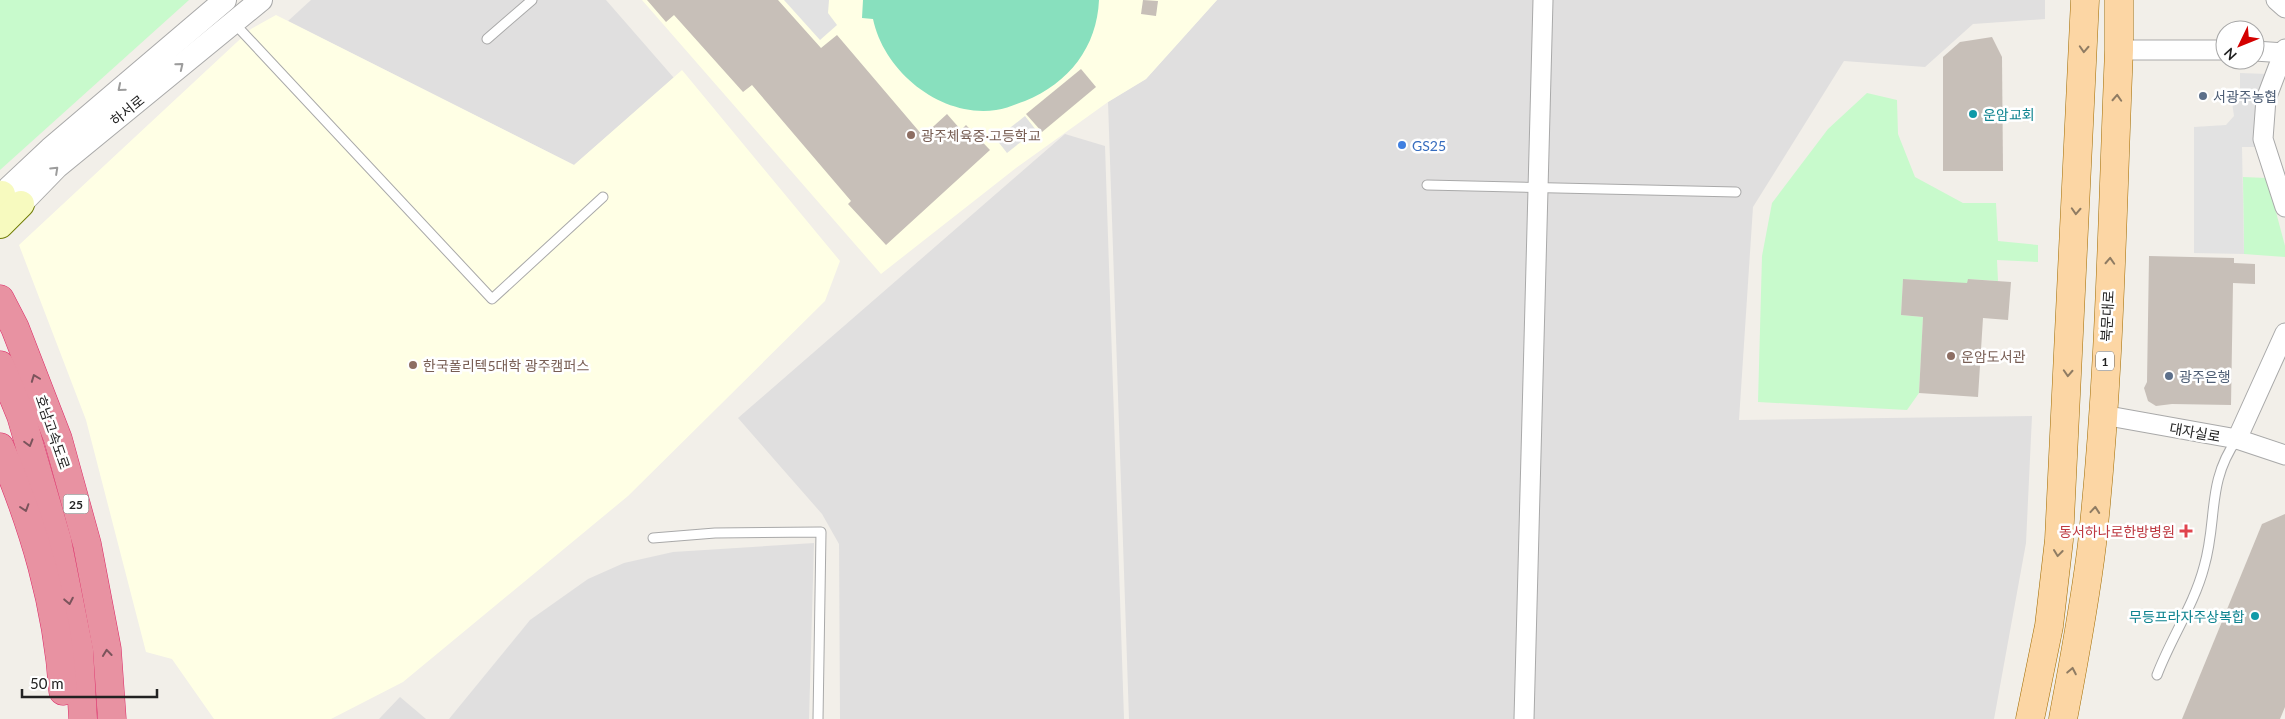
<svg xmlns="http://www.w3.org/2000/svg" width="2285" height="719" font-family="Lato,'Noto Sans KR',sans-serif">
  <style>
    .residential { fill: #e0dfdf }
    .education { fill: #ffffe5 }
    .park { fill: #c8facc }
    .pitch { fill: #88e0be }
    .parking { fill: #e2e2e2 }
    .building { fill: #c7bfb8 }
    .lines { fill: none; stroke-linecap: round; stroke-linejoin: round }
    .service-casing { stroke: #a9a9a9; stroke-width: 11 }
    .minor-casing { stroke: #a9a9a9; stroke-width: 21 }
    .tertiary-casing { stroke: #a9a9a9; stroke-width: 24 }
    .secondary-casing { stroke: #707d05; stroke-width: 28 }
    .primary-casing { stroke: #a06b00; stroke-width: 29 }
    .motorway-casing { stroke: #dc2a67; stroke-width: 29 }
    .service { stroke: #fff; stroke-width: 9 }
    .minor { stroke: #fff; stroke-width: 19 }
    .tertiary { stroke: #fff; stroke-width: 22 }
    .secondary { stroke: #f7fabf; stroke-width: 26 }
    .primary { stroke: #fcd6a4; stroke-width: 28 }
    .motorway { stroke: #e892a2; stroke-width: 28 }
    .oneway { stroke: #8f7c63 }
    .oneway2 { stroke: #9c9c9c }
    .oneway3 { stroke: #7b545c }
    .service-dot { fill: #5c6f8a; stroke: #fff; stroke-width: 2 }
    .culture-dot { fill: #0f9aa8; stroke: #fff; stroke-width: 2 }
    .education-dot { fill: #8d6e63; stroke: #fff; stroke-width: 2 }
    .shop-dot { fill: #3f7fe0; stroke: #fff; stroke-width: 2 }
    .health-dot { fill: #e0444e; stroke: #fff; stroke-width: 2 }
    .labels { text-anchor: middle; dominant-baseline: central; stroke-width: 5; stroke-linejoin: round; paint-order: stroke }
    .shield { fill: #fff; stroke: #646464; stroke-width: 1 }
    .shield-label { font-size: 12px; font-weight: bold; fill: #222 }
    .service-label { font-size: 14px; fill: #4e5e75; stroke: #fff; text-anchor: start }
    .street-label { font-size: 14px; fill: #222; stroke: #fff }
    .culture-label { font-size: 14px; fill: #0d838f; stroke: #fff; text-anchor: start }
    .education-label { font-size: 14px; fill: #785e54; stroke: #fff; text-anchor: start }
    .shop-label { font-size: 14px; fill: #366cbe; stroke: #fff; text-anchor: start }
    .health-label { font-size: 14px; fill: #be3a42; stroke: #fff; text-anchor: end }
  </style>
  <rect width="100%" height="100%" fill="#f2efe9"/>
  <g class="residential">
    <path d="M 311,0 L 606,0 L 674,78 L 574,165 L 288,21 Z"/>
    <path d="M 1217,0 L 2045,0 L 2045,19 L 1973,24 L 1925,67 L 1844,61 L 1753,207 L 1739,420 L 2032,416 L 2026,543 L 1994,719 L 1129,719 L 1108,102 L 1146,79 Z"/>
    <path d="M 1065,134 L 1105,146 L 1124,719 L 840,719 L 839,544 L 822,514 L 738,418 Z"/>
    <path d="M 814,543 L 809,719 L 449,719 L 530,620 L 588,579 L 624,563 L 673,552 Z"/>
    <path d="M 400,697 L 426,719 L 379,719 Z"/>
  </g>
  <g class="education">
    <path d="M 642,0 L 1217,0 L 1146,79 L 1108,102 L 1016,168 L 881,274 Z"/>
    <path d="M 276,15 L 574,165 L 682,70 L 840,261 L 825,301 L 628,496 L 403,682 L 331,719 L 214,719 L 172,659 L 146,652 L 86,420 L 19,245 L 251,29 Z"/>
  </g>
  <g class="park">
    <path d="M 0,0 L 189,0 L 0,170 Z"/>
    <path d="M 1867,93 L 1897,100 L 1898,134 L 1915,177 L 1963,203 L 1996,203 L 1998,241 L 2038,245 L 2038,262 L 1997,260 L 1998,281 L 1968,279 L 1966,303 L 1946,282 L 1903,279 L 1901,315 L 1923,317 L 1919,393 L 1907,410 L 1758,402 L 1762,256 L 1772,203 L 1828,129 Z"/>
    <path d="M 2243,177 L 2267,178 L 2285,246 L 2285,257 L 2244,254 Z"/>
  </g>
  <path class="pitch" d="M 863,0 L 1099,0 C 1097,47 1069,83 1025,101 C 1016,104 1006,109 996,110 C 941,118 884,72 873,19 L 862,18 Z"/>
  <g class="parking">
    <path d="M 784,0 L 829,0 L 828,13 L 837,25 L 820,40 Z"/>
    <path d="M 2240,73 L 2267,74 L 2260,147 L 2242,147 L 2244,254 L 2194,253 L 2194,127 L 2226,125 L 2234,116 L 2232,102 L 2240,93 Z"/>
    <path d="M 1025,116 L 1036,130 L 1007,153 L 996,139 Z"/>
  </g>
  <g class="building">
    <path d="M 647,0 L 778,0 L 821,48 L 837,35 L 923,136 L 947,114 L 961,130 L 966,125 L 990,150 L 886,245 L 848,204 L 851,201 L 752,85 L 743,92 L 674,15 L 666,22 Z"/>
    <path d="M 1143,0 L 1158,1 L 1156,16 L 1141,14 Z"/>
    <path d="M 1992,37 L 2002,57 L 2003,171 L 1943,171 L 1943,57 L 1960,42 Z"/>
    <path d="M 1081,69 L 1096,87 L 1042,132 L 1026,114 Z"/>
    <path d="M 2149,256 L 2234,258 L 2234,263 L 2255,264 L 2255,284 L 2233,283 L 2231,405 L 2172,404 L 2156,406 L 2148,401 L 2144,388 L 2147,382 Z"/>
    <path d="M 1903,279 L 1967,283 L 1968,279 L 2011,282 L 2008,320 L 1983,318 L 1978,397 L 1919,393 L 1923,317 L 1901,315 Z"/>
    <path d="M 2285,514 L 2285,707 L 2280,719 L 2182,719 L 2262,524 Z"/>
  </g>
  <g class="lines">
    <defs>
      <g id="service">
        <path d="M 234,23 L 492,299 L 603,197"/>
        <path d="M 487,39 L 532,0"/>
        <path d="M 1427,185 L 1736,192"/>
        <path d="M 653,538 L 715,533 L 821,532 L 818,719"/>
        <path d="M 2157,675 C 2171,638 2194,605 2204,567 C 2218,519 2206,483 2237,439"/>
      </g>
      <g id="minor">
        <path d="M 2276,0 L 2285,8"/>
        <path d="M 2285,49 L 2266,99 L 2263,139 L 2285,207"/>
        <path d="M 2119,50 L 2225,50"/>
        <path d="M 2255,51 L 2285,53"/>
        <path d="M 2103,415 L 2237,439 L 2285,455"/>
        <path d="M 2237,439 L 2285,333"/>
        <path d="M 1524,719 L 1543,0"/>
      </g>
      <g id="tertiary">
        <path d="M 2,194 L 50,149 L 225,0"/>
        <path d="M 21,204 L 57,167 L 261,0"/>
      </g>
      <g id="secondary">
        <path d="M 0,197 L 2,194"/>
        <path d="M 0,225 L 21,204"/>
      </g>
      <g id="primary">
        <path d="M 2030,719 L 2049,626 L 2059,540 L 2085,0"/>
        <path d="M 2063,719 C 2074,661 2085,603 2092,544 C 2110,380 2112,215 2119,50 L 2119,0"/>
      </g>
      <g id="motorway">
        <path d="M 0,299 L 15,328 L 58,439 L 87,544 L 107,649 L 112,719"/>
        <path d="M 0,365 L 21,416 L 57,540 L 79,650 L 83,719"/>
        <path d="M 0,447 C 34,527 57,604 63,691"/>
      </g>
    </defs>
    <use href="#service" class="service-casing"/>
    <use href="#minor" class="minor-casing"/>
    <use href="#tertiary" class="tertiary-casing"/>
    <use href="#secondary" class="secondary-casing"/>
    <use href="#primary" class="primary-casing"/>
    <use href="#motorway" class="motorway-casing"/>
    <use href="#service" class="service"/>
    <use href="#minor" class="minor"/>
    <use href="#tertiary" class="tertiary"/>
    <use href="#secondary" class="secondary"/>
    <use href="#primary" class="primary"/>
    <use href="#motorway" class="motorway"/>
  </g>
  <defs><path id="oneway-chevron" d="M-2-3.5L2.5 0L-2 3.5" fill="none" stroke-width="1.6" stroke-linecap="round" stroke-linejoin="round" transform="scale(1.25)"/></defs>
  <g class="oneway">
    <use href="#oneway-chevron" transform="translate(2084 49) rotate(93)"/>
    <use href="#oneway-chevron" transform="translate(2117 98) rotate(-87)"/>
    <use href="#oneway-chevron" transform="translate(2076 211) rotate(93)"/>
    <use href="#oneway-chevron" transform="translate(2110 261) rotate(-87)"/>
    <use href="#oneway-chevron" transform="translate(2068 373) rotate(93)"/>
    <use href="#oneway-chevron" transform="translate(2095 510) rotate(-85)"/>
    <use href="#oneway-chevron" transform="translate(2058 553) rotate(97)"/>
    <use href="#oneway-chevron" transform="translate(2072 671) rotate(-79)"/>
  </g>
  <g class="oneway2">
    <use href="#oneway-chevron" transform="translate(180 66) rotate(-39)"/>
    <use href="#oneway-chevron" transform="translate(121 88) rotate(140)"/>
    <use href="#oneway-chevron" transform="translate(55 170) rotate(-43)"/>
  </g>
  <g class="oneway3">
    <use href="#oneway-chevron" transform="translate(35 378) rotate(-111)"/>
    <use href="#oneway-chevron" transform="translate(29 443) rotate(74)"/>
    <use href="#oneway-chevron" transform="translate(25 508) rotate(72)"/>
    <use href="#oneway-chevron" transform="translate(69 601) rotate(79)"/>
    <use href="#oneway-chevron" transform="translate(107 653) rotate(-96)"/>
  </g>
  <g class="service-dot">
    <circle cx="2203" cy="96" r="5"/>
    <circle cx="2169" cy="376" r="5"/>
  </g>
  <g class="culture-dot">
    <circle cx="1973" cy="114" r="5"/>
    <circle cx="2255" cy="616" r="5"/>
  </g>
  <g class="education-dot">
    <circle cx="911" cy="135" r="5"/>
    <circle cx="1951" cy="356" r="5"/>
    <circle cx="413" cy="365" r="5"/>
  </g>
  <circle class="shop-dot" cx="1402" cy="145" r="5"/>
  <path class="health-dot" d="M2183.5 523.5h5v5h5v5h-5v5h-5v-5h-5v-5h5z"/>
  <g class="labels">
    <g class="shield">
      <rect x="2096" y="351.5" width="18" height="19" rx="4"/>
      <rect x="63.5" y="494.5" width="25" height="19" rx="4"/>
    </g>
    <g class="shield-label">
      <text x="2105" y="361">1</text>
      <text x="76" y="504">25</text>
    </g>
    <g class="service-label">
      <text x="2213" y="96">서광주농협</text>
      <text x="2179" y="376">광주은행</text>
    </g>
    <g class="street-label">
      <text transform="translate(127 110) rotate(-39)">하서로</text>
      <text transform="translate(2107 316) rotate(-87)">북문대로</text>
      <text transform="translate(53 432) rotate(71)">호남고속도로</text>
      <text transform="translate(2195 432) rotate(10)">대자실로</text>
    </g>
    <g class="culture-label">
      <text x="1983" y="114">운암교회</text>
      <text x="2245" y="616" text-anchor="end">무등프라자주상복합</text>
    </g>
    <g class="education-label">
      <text x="921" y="135">광주체육중·고등학교</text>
      <text x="1961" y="356">운암도서관</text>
      <text x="423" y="365">한국폴리텍5대학 광주캠퍼스</text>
    </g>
    <g class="shop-label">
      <text x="1412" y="145">GS25</text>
    </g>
    <g class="health-label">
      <text x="2175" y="531">동서하나로한방병원</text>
    </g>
  </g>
  <g transform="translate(2240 45) rotate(227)"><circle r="24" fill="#ffffff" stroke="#a7a7a7"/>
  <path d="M0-4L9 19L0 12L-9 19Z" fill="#d40000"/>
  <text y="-8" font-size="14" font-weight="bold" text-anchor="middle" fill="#222222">N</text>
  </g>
  <path d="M22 689v8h135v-8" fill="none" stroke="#222222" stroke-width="2.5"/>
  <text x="30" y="689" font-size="15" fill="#222222" stroke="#ffffff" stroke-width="4" paint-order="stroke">50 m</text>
</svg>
